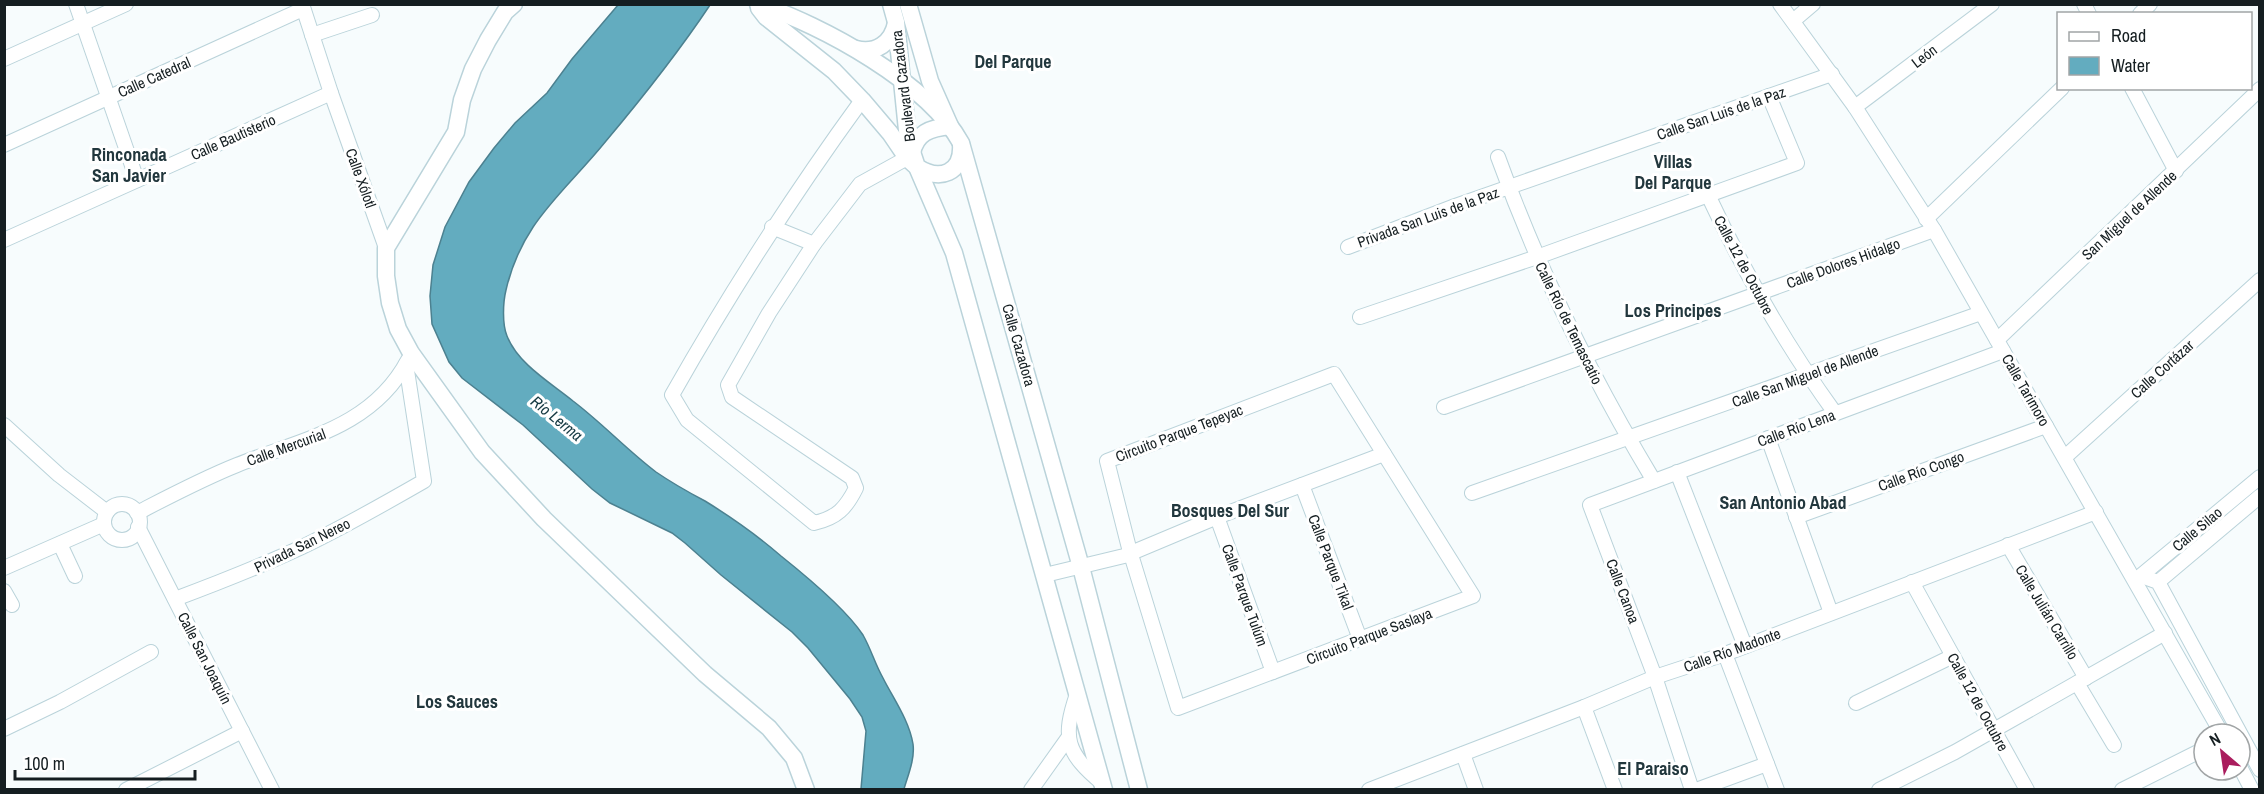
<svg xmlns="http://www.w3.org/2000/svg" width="2264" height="794" font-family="'Archivo Narrow',sans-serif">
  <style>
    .water { fill: #63acbf; stroke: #4c8190; stroke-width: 1.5 }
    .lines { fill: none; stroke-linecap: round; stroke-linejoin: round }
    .minor-casing { stroke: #bad3da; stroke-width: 16 }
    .tertiary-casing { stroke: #bad3da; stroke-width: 19 }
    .minor { stroke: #fff; stroke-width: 14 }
    .tertiary { stroke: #fff; stroke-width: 16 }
    .labels { text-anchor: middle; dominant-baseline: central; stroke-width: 6; stroke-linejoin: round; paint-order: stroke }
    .street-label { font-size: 15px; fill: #151e21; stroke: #fff }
    .water-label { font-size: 16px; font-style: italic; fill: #163a43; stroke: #fff }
    .quarter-label { font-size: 18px; font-weight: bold; fill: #22373d; stroke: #fff }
  </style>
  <rect width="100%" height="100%" fill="#f7fcfd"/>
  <path class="water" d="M 618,5 L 710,5 C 678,53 643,97 606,141 C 564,193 522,221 506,290 C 503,302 502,324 507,336 C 518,364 551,383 573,401 C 602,423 627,450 656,472 C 672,483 688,492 705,501 C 731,517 758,536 781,556 C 806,576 846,609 863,635 C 871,649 875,664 883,678 C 893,698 909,720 913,744 C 915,759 908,775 904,789 L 861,789 L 866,731 L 862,717 L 850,699 L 808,648 L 792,632 L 721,575 L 685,543 L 672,533 L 610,503 L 592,489 L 523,425 L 462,378 L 449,362 L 432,324 L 430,296 L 433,265 L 445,227 L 469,182 L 494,148 L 515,123 L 547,93 L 572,59 Z"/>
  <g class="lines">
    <defs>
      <g id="minor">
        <path d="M 76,4 L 137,180"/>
        <path d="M 302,4 L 331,93 L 386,248"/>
        <path d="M 1780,4 L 1855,107 L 1934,230 L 2222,734"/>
        <path d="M 2084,4 L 2089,14"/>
        <path d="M 2140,14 L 2150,4"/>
        <path d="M 1793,21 L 1813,4"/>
        <path d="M 312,35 L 372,15"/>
        <path d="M 4,59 L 126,4"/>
        <path d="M 2132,88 L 2176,171"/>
        <path d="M 862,100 C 792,196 731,291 672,395 L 687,420 L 814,523 C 837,518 846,508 856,488 L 852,478 L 732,397 L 728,385 L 769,313 L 814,244 L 860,184 L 907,158"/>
        <path d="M 1855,107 L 1992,4"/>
        <path d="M 4,145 L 303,9"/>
        <path d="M 1498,157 C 1539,271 1592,378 1654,481"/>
        <path d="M 1708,195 C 1744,272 1785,344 1835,413"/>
        <path d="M 1926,219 L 2062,88"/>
        <path d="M 772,227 L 814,244"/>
        <path d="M 4,240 L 331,93"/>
        <path d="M 1348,247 L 1455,206 L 1832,74"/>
        <path d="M 1360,317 L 1537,257 L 1797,163 L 1769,96"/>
        <path d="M 1997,340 L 2260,89"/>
        <path d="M 1334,374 L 1473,596 L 1178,708 L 1129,548 L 1107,461 Z"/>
        <path d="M 1444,407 L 1934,230"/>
        <path d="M 4,425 L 59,475 L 107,512"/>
        <path d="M 1768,438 L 1831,613"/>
        <path d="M 2065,457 L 2260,280"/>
        <path d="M 1677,472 L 1745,646"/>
        <path d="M 1302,485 L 1360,639"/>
        <path d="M 1472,493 L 1981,313"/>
        <circle cx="122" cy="522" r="18"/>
        <path d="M 137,513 C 170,496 202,479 237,465 C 302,439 372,428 408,360"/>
        <path d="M 1217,517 L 1273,672"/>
        <path d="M 1796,517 L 2046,426"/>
        <path d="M 138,527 L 272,790"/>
        <path d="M 60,544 L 75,576"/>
        <path d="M 2008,545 L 2086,678"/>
        <path d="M 4,568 L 104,524"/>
        <path d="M 1045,575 L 1124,556 L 1217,517 L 1384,454"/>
        <path d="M 2137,579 L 2260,477"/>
        <path d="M 2135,580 L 2144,577 L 2158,582 L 2260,770"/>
        <path d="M 1912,582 L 2027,790"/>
        <path d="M 2158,582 L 2260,496"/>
        <path d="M 4,591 L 12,605"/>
        <path d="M 175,599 C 218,583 261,566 302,547 C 344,527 384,504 424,481 L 406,364"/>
        <path d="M 1725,654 L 1777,790"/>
        <path d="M 2077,683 L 2114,745"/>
        <path d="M 1077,694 C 1062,738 1066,753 1102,783"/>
        <path d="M 1856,703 L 1953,656"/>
        <path d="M 1584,707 L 1615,790"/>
        <path d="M 4,729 L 60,702 L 151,652"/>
        <path d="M 1463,754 L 1476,790"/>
        <path d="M 2240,767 L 2252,790"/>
        <path d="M 126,790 L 242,731"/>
        <path d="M 1031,790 L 1068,738"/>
        <path d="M 1369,790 L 1584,707 L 1655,677 L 1725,654 L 2096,512"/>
        <path d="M 1692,790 L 1655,677 L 1590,505 L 2003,351"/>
        <path d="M 1696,790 L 1767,764"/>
        <path d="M 1879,790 L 1955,752 L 2165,633"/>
        <path d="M 2122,790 L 2204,749"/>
      </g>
      <g id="tertiary">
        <path d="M 514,4 L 505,12 L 488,40 L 473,69 L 462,100 L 456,132 L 386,248 L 386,276 L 390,303 L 398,329 L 411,353 L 482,452 L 544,519 L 705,674 L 769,728 L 794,758 L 806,790"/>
        <path d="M 758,4 C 822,25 928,83 961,143 L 1081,567 L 1139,790"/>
        <path d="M 891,4 L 896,22 L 908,140 L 917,167 C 940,182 963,173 961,144"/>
        <path d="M 908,4 L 930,81 L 950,126 C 930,128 916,133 912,153"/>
        <path d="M 759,8 L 766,17 L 834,71 L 862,100 L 890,133 L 907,158 L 917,167 L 954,253 L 1104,790"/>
        <path d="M 856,49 C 876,54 892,43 896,23"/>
      </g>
    </defs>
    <use href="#minor" class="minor-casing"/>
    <use href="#tertiary" class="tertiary-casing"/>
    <use href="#minor" class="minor"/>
    <use href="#tertiary" class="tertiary"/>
  </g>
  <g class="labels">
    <g class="street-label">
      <text transform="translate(1924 56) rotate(-37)">León</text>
      <text transform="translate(154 77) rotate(-24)">Calle Catedral</text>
      <text transform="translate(903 86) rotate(-97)">Boulevard Cazadora</text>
      <text transform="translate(1721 113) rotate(-19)">Calle San Luis de la Paz</text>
      <text transform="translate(233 137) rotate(-24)">Calle Bautisterio</text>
      <text transform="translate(361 178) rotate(70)">Calle Xólotl</text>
      <text transform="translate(2129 215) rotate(-43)">San Miguel de Allende</text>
      <text transform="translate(1428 217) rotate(-20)">Privada San Luis de la Paz</text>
      <text transform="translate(1843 263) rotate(-20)">Calle Dolores Hidalgo</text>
      <text transform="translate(1744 265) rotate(62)">Calle 12 de Octubre</text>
      <text transform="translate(1569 323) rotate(64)">Calle Río de Temascatio</text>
      <text transform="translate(1019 345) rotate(74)">Calle Cazadora</text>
      <text transform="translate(2162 369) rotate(-42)">Calle Cortázar</text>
      <text transform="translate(1805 376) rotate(-20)">Calle San Miguel de Allende</text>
      <text transform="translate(2026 390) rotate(60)">Calle Tarimoro</text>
      <text transform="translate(1796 428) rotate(-20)">Calle Río Lena</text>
      <text transform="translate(1179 433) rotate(-21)">Circuito Parque Tepeyac</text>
      <text transform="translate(286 447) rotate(-20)">Calle Mercurial</text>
      <text transform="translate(1921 471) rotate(-20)">Calle Río Congo</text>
      <text transform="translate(2197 529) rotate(-40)">Calle Silao</text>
      <text transform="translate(302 545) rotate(-26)">Privada San Nereo</text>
      <text transform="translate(1331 562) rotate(69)">Calle Parque Tikal</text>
      <text transform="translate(1623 591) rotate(69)">Calle Canoa</text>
      <text transform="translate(1245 595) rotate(70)">Calle Parque Tulúm</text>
      <text transform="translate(2047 612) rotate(59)">Calle Julián Carrillo</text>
      <text transform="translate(1369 636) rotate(-21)">Circuito Parque Saslaya</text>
      <text transform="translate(1732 650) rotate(-20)">Calle Río Madonte</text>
      <text transform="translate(205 658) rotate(63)">Calle San Joaquín</text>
      <text transform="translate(1978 702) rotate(61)">Calle 12 de Octubre</text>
    </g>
    <g class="water-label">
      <text transform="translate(557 418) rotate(39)">Río Lerma</text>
    </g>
    <g class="quarter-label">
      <text x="1013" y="61">Del Parque</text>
      <text x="129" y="154">Rinconada<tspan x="129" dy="21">San Javier</tspan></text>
      <text x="1673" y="161">Villas<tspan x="1673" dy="21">Del Parque</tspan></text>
      <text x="1673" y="310">Los Principes</text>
      <text x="1783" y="502">San Antonio Abad</text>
      <text x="1230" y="510">Bosques Del Sur</text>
      <text x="457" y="701">Los Sauces</text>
      <text x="1653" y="768">El Paraiso</text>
    </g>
  </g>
  <rect width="2264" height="794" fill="none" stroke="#151e21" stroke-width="12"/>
  <rect x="2057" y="12" width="195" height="78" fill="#ffffff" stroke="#a1a5a6" stroke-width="1.5"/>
  <rect x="2069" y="32" width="30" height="9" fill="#ffffff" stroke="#a1a5a6" stroke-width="1.5"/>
  <text x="2111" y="42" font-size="18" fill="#151e21">Road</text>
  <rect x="2069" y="57" width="30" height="18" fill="#63acbf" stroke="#a1a5a6" stroke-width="1.5"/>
  <text x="2111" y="72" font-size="18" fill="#151e21">Water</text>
  <g transform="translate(2222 752) rotate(331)"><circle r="28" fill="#ffffff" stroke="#a1a5a6" stroke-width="1.5"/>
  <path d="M0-4.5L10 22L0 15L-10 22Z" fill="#aa1d5e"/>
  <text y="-9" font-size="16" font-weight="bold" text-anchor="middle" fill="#151e21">N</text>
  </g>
  <path d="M15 770v9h180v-9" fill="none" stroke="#151e21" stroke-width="3"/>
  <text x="24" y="770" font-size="18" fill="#151e21" stroke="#ffffff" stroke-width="4.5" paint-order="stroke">100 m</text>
</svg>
